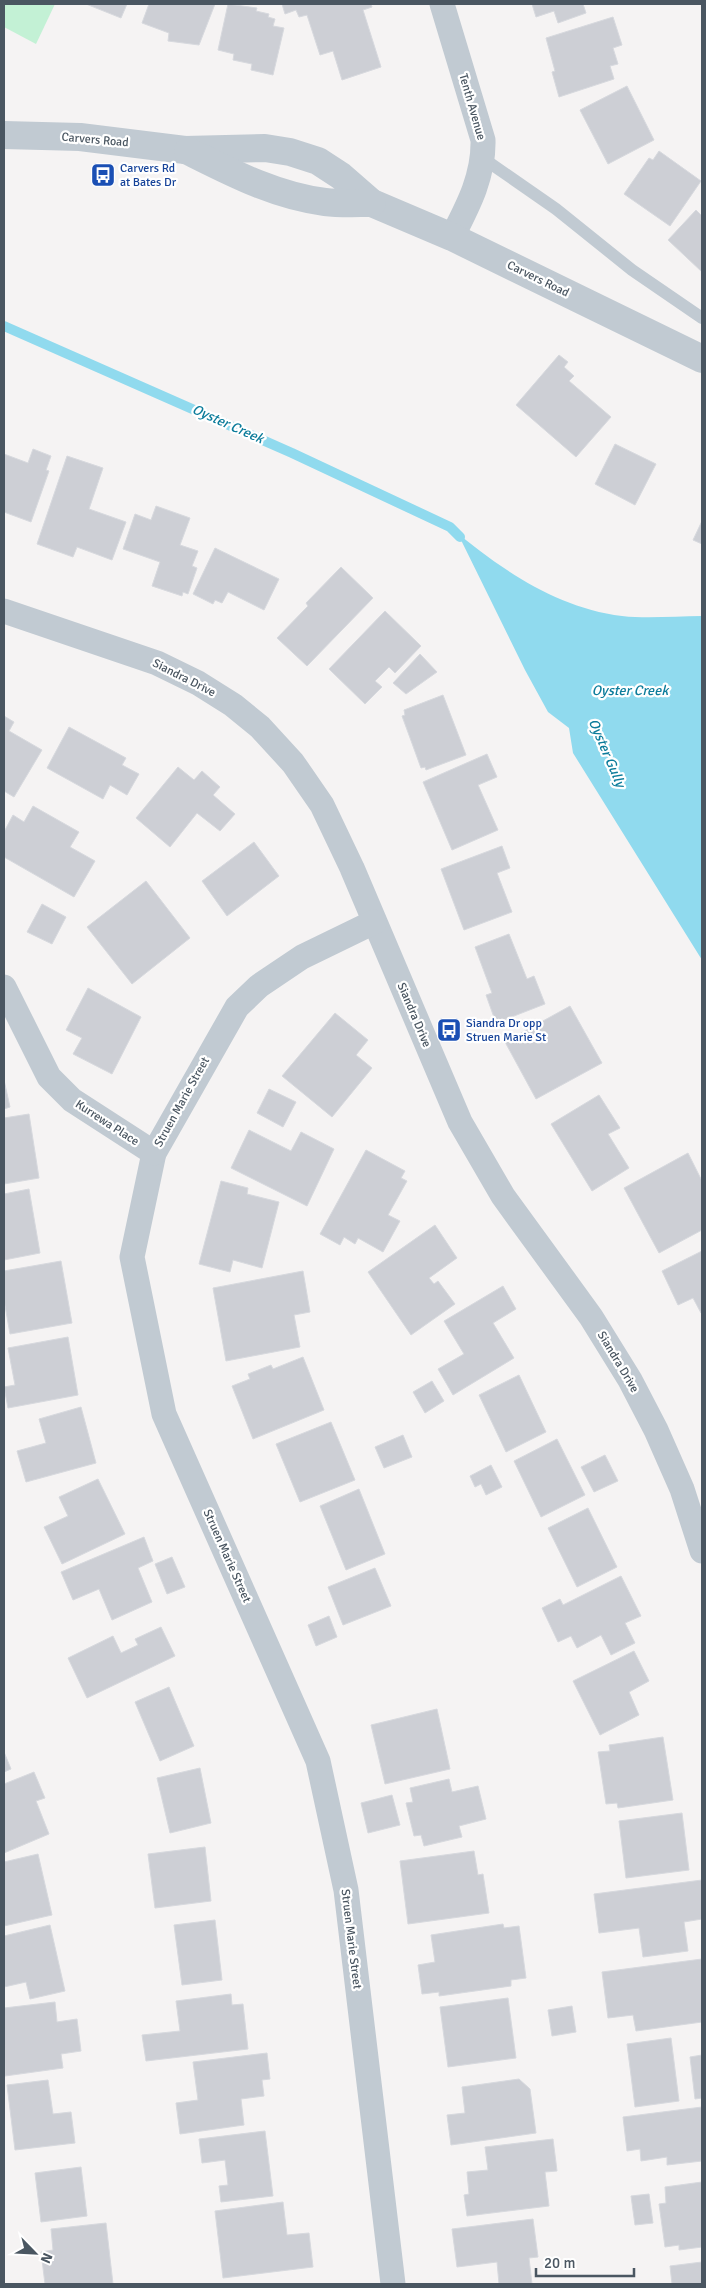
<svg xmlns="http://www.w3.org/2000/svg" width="706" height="2288" font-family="Signika,sans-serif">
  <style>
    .green { fill: #c3f1d5 }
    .water { fill: #90daee }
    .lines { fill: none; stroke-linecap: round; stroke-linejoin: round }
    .stream { stroke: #90daee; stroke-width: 10 }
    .building { fill: #cdcfd5; stroke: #d7d9de }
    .service { stroke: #c1cad2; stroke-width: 12 }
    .minor { stroke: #c1cad2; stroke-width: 25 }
    .tertiary { stroke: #c1cad2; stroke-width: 28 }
    .labels { text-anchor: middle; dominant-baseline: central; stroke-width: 4.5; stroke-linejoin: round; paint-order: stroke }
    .street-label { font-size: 12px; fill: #4a5661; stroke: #fff }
    .transit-label { font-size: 12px; fill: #164399; stroke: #fff; text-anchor: start }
    .water-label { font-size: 14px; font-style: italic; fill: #0c7c9b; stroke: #fff }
  </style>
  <rect width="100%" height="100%" fill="#f5f3f3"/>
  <path class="green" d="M 4,4 L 55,4 L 36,44 L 4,27 Z"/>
  <path class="water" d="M 450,527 C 499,568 556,608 622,616 C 648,619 676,616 702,616 L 702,960 L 573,753 L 569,728 L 548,712 L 525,670 L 461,540 Z"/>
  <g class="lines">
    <path class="stream" d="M 4,326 L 292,453 L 450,527 L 460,537"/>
  </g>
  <g class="building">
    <path d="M 86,4 L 127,4 L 121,18 Z"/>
    <path d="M 149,4 L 215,4 L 199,45 L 168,41 L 169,33 L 142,23 Z"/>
    <path d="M 228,4 L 257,8 L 256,11 L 269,14 L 268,17 L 275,19 L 273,26 L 284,28 L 273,75 L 251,70 L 252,64 L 233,60 L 234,54 L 218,50 Z"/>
    <path d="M 282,4 L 371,4 L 372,7 L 363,10 L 381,67 L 342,80 L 333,51 L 320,55 L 307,15 L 299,17 L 296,10 L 285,14 Z"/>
    <path d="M 532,4 L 583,4 L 586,13 L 558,23 L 554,11 L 536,17 Z"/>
    <path d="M 613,17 L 622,45 L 613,48 L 618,64 L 610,66 L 614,79 L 559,97 L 552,72 L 555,71 L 546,38 Z"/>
    <path d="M 627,86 L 654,140 L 608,164 L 580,110 Z"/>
    <path d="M 659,151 L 701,181 L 670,226 L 624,194 L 649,158 L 653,160 Z"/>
    <path d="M 696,210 L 702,216 L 702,272 L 668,240 Z"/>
    <path d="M 559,355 L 568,362 L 564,367 L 574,376 L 569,381 L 611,417 L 576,457 L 516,405 Z"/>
    <path d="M 615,444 L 656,464 L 635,505 L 595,484 Z"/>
    <path d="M 33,449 L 51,456 L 46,470 L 49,471 L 31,522 L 4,512 L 4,454 L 28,463 Z"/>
    <path d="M 67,456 L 103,468 L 89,509 L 126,522 L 112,560 L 77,547 L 73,557 L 37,544 Z"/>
    <path d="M 156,506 L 190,518 L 180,545 L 198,551 L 192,566 L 197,568 L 188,594 L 183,592 L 182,596 L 152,586 L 160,562 L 123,549 L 135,514 L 151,520 Z"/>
    <path d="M 702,521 L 702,544 L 693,540 Z"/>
    <path d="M 215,548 L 279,579 L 264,610 L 228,592 L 222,603 L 215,600 L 213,604 L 193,594 Z"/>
    <path d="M 341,567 L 373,598 L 307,666 L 277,638 L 308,606 L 306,603 Z"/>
    <path d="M 385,611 L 421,646 L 395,673 L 389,667 L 375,681 L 382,687 L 365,704 L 329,669 Z"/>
    <path d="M 420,654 L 437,672 L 406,694 L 393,683 Z"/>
    <path d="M 443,695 L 466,755 L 426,770 L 425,767 L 421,768 L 402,716 L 405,715 L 404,710 Z"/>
    <path d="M 4,716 L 14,722 L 9,731 L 42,750 L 14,797 L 4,791 Z"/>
    <path d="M 69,727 L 126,758 L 122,765 L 139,774 L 127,795 L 110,785 L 103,799 L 47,768 Z"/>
    <path d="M 487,754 L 497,777 L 478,785 L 498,830 L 452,850 L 423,782 Z"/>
    <path d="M 178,767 L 194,780 L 202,771 L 220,787 L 213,795 L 235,814 L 220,831 L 197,813 L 170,847 L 136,818 Z"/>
    <path d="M 33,806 L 79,832 L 70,847 L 95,861 L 74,897 L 4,857 L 4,832 L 13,815 L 24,822 Z"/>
    <path d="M 254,842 L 279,876 L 227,916 L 202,881 Z"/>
    <path d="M 502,846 L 510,868 L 497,873 L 512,912 L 464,930 L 441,869 Z"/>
    <path d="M 146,881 L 190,938 L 132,984 L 87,927 Z"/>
    <path d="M 42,904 L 66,917 L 52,944 L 27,932 Z"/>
    <path d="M 509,934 L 527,979 L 534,976 L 545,1004 L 496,1023 L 486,995 L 492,993 L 475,947 Z"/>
    <path d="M 88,988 L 141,1017 L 112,1074 L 73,1054 L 82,1038 L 66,1030 Z"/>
    <path d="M 570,1006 L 602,1063 L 536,1099 L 505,1042 Z"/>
    <path d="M 335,1013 L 368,1040 L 356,1055 L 372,1068 L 332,1117 L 282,1076 Z"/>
    <path d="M 4,1080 L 10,1107 L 4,1109 Z"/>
    <path d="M 269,1089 L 296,1102 L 283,1127 L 257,1113 Z"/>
    <path d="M 599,1095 L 620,1128 L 608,1134 L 629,1168 L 592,1191 L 551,1124 Z"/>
    <path d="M 29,1114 L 39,1178 L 4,1184 L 4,1118 Z"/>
    <path d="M 249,1130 L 291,1151 L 301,1132 L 334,1149 L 307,1206 L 231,1168 Z"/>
    <path d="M 366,1150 L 405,1171 L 401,1178 L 407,1181 L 388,1215 L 400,1221 L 383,1252 L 358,1238 L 355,1244 L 344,1237 L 340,1245 L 320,1234 Z"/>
    <path d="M 688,1153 L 702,1181 L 702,1230 L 659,1253 L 624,1188 Z"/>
    <path d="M 221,1181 L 248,1188 L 247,1194 L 279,1202 L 262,1268 L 233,1260 L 230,1272 L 199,1264 Z"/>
    <path d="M 29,1189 L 40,1253 L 4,1260 L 4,1194 Z"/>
    <path d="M 435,1225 L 457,1258 L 429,1278 L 434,1284 L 438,1281 L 455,1304 L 411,1335 L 368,1272 Z"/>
    <path d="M 702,1251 L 702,1312 L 701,1313 L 693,1298 L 678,1305 L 662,1271 Z"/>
    <path d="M 61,1261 L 72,1323 L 10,1334 L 4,1300 L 4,1271 Z"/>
    <path d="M 303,1271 L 310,1312 L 294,1315 L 300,1347 L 226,1361 L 213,1288 Z"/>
    <path d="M 503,1286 L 516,1309 L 493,1323 L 514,1358 L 453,1395 L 438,1369 L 464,1354 L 444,1321 Z"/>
    <path d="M 68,1337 L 78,1395 L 8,1408 L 4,1387 L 15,1385 L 8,1348 Z"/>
    <path d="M 303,1357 L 324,1410 L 253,1439 L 232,1386 L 250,1379 L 248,1374 L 271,1365 L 273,1369 Z"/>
    <path d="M 519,1375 L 546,1432 L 506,1452 L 479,1395 Z"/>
    <path d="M 432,1381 L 444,1401 L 425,1413 L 413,1392 Z"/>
    <path d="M 81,1407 L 96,1463 L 26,1482 L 17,1451 L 46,1443 L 39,1419 Z"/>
    <path d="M 331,1422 L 355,1480 L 300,1502 L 276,1444 Z"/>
    <path d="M 403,1435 L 412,1457 L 384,1468 L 375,1447 Z"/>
    <path d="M 557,1439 L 585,1495 L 541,1517 L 514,1461 Z"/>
    <path d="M 605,1455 L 618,1481 L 594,1492 L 581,1467 Z"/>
    <path d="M 491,1465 L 502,1487 L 486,1495 L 481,1484 L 475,1487 L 470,1476 Z"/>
    <path d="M 98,1479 L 125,1534 L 62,1564 L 44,1527 L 68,1516 L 59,1497 Z"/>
    <path d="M 359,1489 L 385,1554 L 346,1570 L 320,1506 Z"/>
    <path d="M 588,1508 L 617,1567 L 577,1587 L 548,1528 Z"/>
    <path d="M 144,1537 L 153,1561 L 138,1568 L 152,1602 L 112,1620 L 99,1589 L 73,1600 L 61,1572 Z"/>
    <path d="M 172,1557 L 185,1587 L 167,1594 L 155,1564 Z"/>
    <path d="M 375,1568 L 391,1606 L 343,1625 L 328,1587 Z"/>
    <path d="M 621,1576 L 641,1616 L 625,1623 L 635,1643 L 611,1655 L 601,1635 L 577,1648 L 571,1636 L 558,1642 L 542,1608 L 560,1599 L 563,1605 Z"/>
    <path d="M 329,1616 L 337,1637 L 316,1646 L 308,1625 Z"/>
    <path d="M 161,1627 L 175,1656 L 87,1698 L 68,1658 L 113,1636 L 121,1653 L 138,1645 L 135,1639 Z"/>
    <path d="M 634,1651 L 649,1681 L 629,1692 L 639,1715 L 600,1735 L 573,1681 Z"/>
    <path d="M 169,1687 L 194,1746 L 160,1761 L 135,1702 Z"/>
    <path d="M 437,1709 L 450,1769 L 385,1784 L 371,1725 Z"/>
    <path d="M 663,1737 L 673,1800 L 618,1808 L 617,1803 L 606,1804 L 598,1752 L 610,1751 L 609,1745 Z"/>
    <path d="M 4,1752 L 11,1769 L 4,1772 Z"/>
    <path d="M 200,1768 L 211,1823 L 170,1833 L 157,1778 Z"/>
    <path d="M 34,1772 L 45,1798 L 36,1801 L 49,1834 L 4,1853 L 4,1784 Z"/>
    <path d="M 449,1779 L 452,1792 L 478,1786 L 486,1819 L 459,1826 L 462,1837 L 424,1846 L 421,1835 L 414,1836 L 406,1803 L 413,1802 L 410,1788 Z"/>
    <path d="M 392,1795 L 400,1825 L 368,1833 L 361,1803 Z"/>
    <path d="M 682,1813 L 689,1870 L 626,1878 L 619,1821 Z"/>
    <path d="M 205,1847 L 211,1901 L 155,1908 L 148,1854 Z"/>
    <path d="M 474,1851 L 478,1875 L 483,1874 L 489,1913 L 408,1924 L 400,1861 Z"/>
    <path d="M 38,1854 L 52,1915 L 4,1926 L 4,1862 Z"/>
    <path d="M 702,1880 L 702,1919 L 684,1922 L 688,1951 L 643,1957 L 639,1928 L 599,1933 L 594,1894 Z"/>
    <path d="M 215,1920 L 222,1980 L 182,1985 L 174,1925 Z"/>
    <path d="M 503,1924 L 504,1928 L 519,1926 L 526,1978 L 511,1980 L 511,1986 L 439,1996 L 439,1992 L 422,1994 L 418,1965 L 435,1962 L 431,1935 Z"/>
    <path d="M 50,1925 L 65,1991 L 30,1999 L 26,1982 L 4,1987 L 4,1936 Z"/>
    <path d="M 702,1959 L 702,2022 L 636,2031 L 633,2015 L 608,2018 L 602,1972 Z"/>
    <path d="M 231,1994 L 232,2005 L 243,2004 L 248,2049 L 146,2061 L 142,2035 L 180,2031 L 176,2001 Z"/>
    <path d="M 508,1998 L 516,2058 L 448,2067 L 440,2007 Z"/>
    <path d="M 55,2002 L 57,2022 L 77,2019 L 81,2051 L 61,2054 L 63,2068 L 5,2076 L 4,2008 Z"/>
    <path d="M 572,2006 L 576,2032 L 552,2036 L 548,2010 Z"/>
    <path d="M 671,2038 L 679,2101 L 635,2107 L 627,2044 Z"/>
    <path d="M 267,2053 L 270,2079 L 262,2080 L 264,2096 L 241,2099 L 244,2125 L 180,2134 L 176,2103 L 198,2100 L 193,2062 Z"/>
    <path d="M 702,2055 L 702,2098 L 695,2099 L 690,2057 Z"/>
    <path d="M 519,2079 L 530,2089 L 536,2133 L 451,2145 L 447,2115 L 465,2113 L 462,2087 Z"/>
    <path d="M 48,2080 L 53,2114 L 71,2112 L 75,2143 L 15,2150 L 7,2085 Z"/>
    <path d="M 702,2107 L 702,2161 L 667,2165 L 667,2157 L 641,2161 L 640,2149 L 627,2151 L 623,2117 Z"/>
    <path d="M 265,2131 L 273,2196 L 221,2202 L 219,2186 L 228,2185 L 225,2160 L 202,2163 L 199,2139 Z"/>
    <path d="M 553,2139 L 557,2171 L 545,2172 L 549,2206 L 467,2216 L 464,2195 L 469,2194 L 467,2172 L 488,2170 L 485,2147 Z"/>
    <path d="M 81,2167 L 87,2216 L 41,2222 L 35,2173 Z"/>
    <path d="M 702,2182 L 702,2247 L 679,2250 L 679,2245 L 665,2247 L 659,2204 L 666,2203 L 665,2187 Z"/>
    <path d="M 649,2194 L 653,2223 L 635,2225 L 631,2196 Z"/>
    <path d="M 283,2202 L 287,2235 L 309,2233 L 313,2267 L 223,2278 L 215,2211 Z"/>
    <path d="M 533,2219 L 538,2257 L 529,2258 L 532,2284 L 499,2284 L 497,2262 L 457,2267 L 452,2229 Z"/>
    <path d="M 106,2223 L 113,2284 L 45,2284 L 41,2252 L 53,2250 L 51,2229 Z"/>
    <path d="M 702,2262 L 702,2284 L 672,2284 L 670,2266 Z"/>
  </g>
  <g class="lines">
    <path class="service" d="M 484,159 L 556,209 L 632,270 L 702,318"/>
    <g class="minor">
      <path d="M 442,4 L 483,140 C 484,176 468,206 452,237"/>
      <path d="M 4,611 L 157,663 L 198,683 L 233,705 L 260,727 L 293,763 L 322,805 L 352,868 L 460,1122 L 503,1196 L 591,1317 L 630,1380 L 656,1430 L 682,1489 L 702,1551"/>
      <path d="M 374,922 L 302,957 L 259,986 L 237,1007 L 154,1153 L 132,1257 L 164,1414 L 318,1761 L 346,1890 L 393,2284"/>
      <path d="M 4,987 L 49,1077 L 72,1100 L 154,1153"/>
    </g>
    <g class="tertiary">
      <path d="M 4,135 L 80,137 L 185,150 L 265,148 L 290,152 L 318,161 L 341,176 L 372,203 L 452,237 L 702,359"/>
      <path d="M 188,151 C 232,173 276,196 325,202 C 340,204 357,203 372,203"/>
    </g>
  </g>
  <defs>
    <symbol id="bus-square" viewBox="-11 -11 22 22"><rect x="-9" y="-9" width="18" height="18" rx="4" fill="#1a4fb4" stroke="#fff"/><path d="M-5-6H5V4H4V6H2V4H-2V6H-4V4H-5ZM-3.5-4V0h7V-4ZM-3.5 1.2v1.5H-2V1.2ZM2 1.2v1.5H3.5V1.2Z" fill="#fff"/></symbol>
  </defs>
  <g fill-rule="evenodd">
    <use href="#bus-square" x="89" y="161" width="28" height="28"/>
    <use href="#bus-square" x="435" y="1016" width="28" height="28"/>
  </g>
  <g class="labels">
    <g class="street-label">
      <text transform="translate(472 107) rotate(74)">Tenth Avenue</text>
      <text transform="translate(95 140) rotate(5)">Carvers Road</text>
      <text transform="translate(538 279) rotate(26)">Carvers Road</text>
      <text transform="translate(184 678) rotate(27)">Siandra Drive</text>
      <text transform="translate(414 1015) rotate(67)">Siandra Drive</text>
      <text transform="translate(182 1102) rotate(-61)">Struen Marie Street</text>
      <text transform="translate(107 1123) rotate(33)">Kurrewa Place</text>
      <text transform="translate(618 1362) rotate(59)">Siandra Drive</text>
      <text transform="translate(227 1556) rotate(66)">Struen Marie Street</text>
      <text transform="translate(351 1939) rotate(83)">Struen Marie Street</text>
    </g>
    <g class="transit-label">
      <text x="120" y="168">Carvers Rd<tspan x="120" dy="14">at Bates Dr</tspan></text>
      <text x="466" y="1023">Siandra Dr opp<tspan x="466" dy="14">Struen Marie St</tspan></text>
    </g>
    <g class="water-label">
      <text transform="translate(228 424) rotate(24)">Oyster Creek</text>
      <text x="630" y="690">Oyster Creek</text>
      <text transform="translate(607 753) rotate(67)">Oyster Gully</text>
    </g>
  </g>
  <rect width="706" height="2288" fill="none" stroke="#4a5661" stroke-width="10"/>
  <g transform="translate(35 2253) rotate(114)" stroke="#ffffff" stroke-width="4" paint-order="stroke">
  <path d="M0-4L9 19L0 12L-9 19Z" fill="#4a5661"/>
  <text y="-8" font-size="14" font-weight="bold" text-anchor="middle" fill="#4a5661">N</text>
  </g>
  <path d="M536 2268v8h98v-8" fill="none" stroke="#4a5661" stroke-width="2.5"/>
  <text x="544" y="2268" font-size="15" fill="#4a5661" stroke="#ffffff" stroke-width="4" paint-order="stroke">20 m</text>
</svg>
